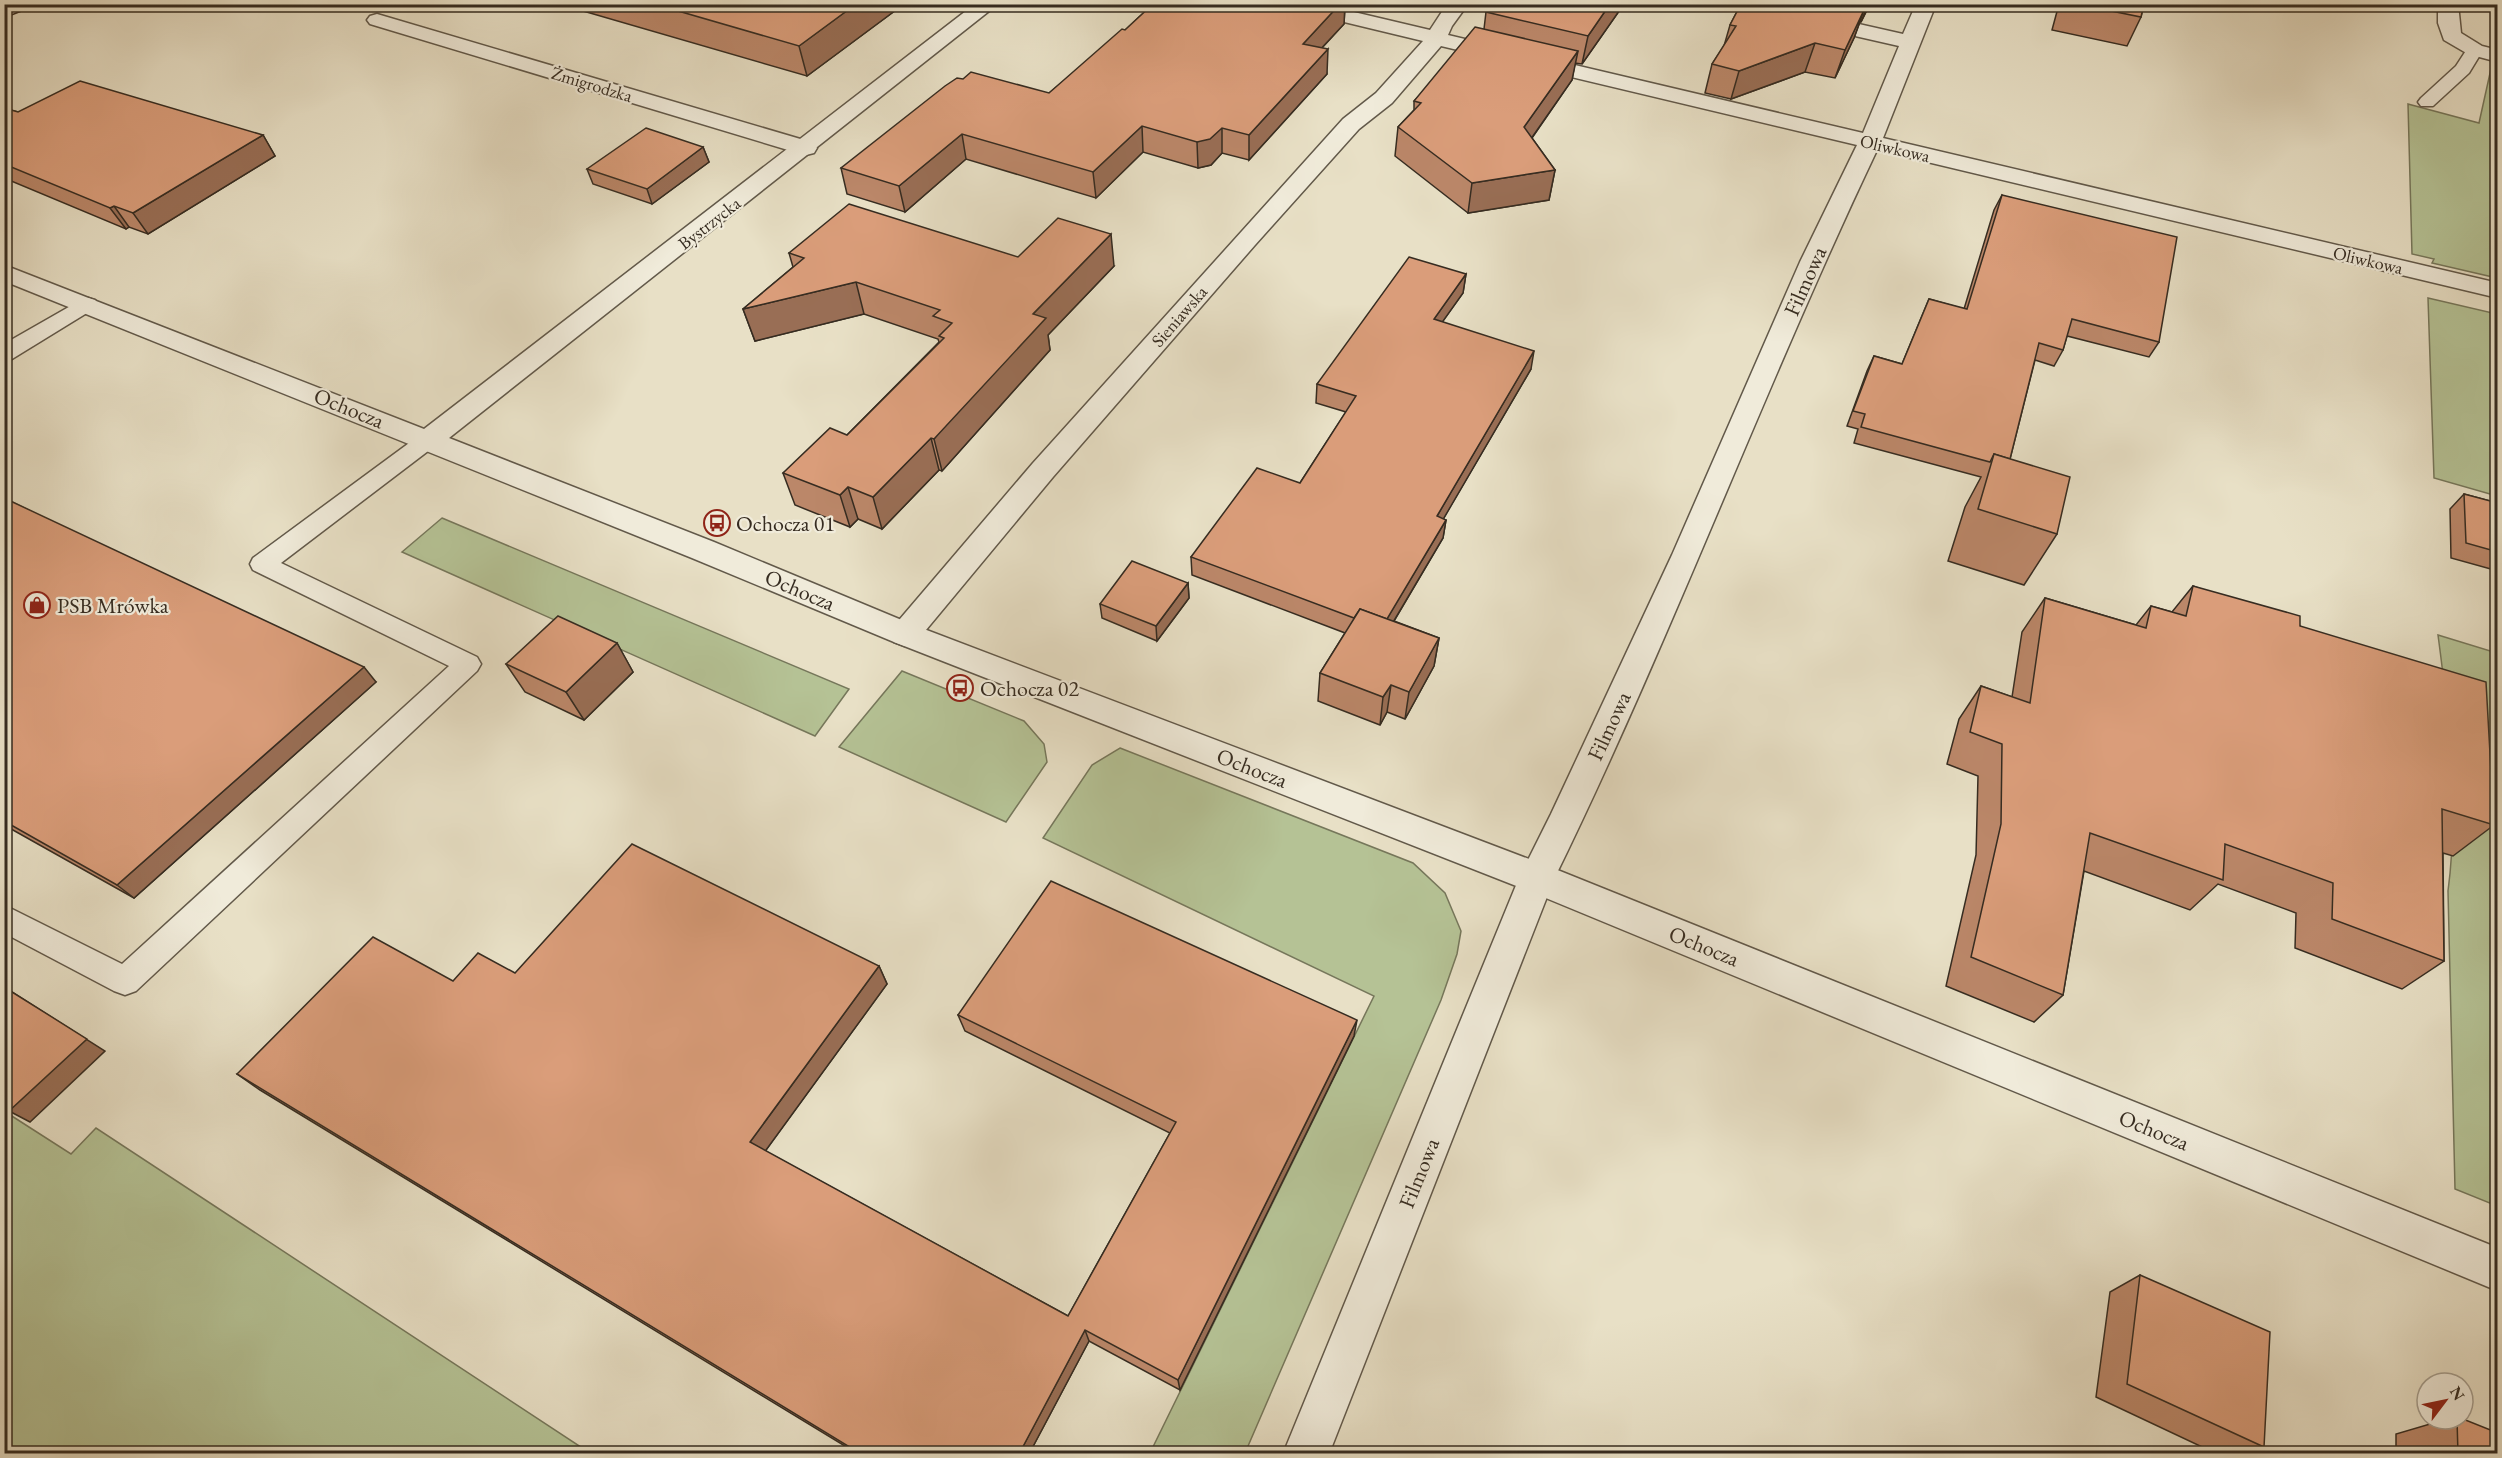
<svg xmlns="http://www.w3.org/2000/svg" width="2502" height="1458" font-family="'EB Garamond',serif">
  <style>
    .green { fill: #b5c295; stroke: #76775b; stroke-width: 1.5 }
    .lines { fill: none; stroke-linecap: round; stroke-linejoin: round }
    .service-casing { stroke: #62594a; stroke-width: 3 }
    .minor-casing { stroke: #62594a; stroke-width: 3 }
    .tertiary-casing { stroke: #62594a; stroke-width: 3 }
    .secondary-casing { stroke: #362c21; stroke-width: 3 }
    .service { fill: #f0ebda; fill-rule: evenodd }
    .minor { fill: #f0ebda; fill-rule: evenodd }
    .tertiary { fill: #f0ebda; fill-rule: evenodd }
    .secondary { fill: #f0ebda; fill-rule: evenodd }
    .wall { fill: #bb8769; stroke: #362c21; stroke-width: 1.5 }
    .shaded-wall { fill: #996e55; stroke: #362c21; stroke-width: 1.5 }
    .building { fill: #da9d7a; stroke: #362c21; stroke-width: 1.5 }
    .labels { text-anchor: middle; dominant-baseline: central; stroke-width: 4.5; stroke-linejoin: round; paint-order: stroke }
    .far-street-label { font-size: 18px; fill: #362c21; stroke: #f0ebda }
    .street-label { font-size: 22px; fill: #362c21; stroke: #f0ebda }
    .poi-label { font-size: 22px; fill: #362c21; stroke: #f0ebda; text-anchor: start }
  </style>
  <rect width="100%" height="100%" fill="#e8e0c6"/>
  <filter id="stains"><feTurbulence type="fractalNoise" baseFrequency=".00333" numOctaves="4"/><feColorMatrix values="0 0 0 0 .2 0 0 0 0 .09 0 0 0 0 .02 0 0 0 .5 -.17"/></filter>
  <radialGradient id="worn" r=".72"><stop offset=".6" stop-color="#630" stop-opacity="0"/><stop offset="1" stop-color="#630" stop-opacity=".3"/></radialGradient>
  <g class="green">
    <path d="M 2492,64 L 2498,65 L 2497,278 L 2432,263 L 2434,259 L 2412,254 L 2408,104 L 2479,123 Z"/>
    <path d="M 2428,298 L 2497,314 L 2497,496 L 2434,478 Z"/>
    <path d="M 442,518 L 849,689 L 815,736 L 402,552 Z"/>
    <path d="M 2438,635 L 2497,653 L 2497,1206 L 2455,1189 L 2448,891 C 2459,809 2449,717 2438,635 Z"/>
    <path d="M 902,671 L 1024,721 L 1044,744 L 1047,762 L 1006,822 L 839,747 Z"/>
    <path d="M 1120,748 L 1413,863 L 1445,893 L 1461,931 L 1457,954 L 1441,1000 L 1245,1453 L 1150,1453 L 1374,996 L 1043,838 L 1092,765 Z"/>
    <path d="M 4,1111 L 71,1154 L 96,1128 L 590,1453 L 5,1453 Z"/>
  </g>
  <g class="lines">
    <defs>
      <g id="service">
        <path d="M 2475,45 L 2481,46 L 2483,50 L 2469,73 L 2433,106 L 2421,106 L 2418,102 L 2421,98 L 2456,66 L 2469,46 Z"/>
        <path d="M 88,298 L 95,300 L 98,304 L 95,308 L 12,359 L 4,361 L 4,344 L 81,300 Z"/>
        <path d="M 428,432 L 436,435 L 439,440 L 436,445 L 281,563 L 477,657 L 481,664 L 477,671 L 136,991 L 125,995 L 114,991 L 4,933 L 4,905 L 122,964 L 449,666 L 253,570 L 250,564 L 253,558 L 420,435 Z"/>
      </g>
      <g id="minor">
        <path d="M 1283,4 L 1320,4 L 1430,30 L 1447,4 L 1468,4 L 1452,26 L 1448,35 L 1863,133 L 1899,46 L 1741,10 L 1734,8 L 1731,4 L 1770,4 L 1903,34 L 1916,4 L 1936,4 L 1883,138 L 2498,283 L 2498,298 L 1877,150 C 1763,390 1671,640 1554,879 L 1329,1454 L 1283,1454 L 1519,878 L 1551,814 L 1672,555 L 1800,262 L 1857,145 L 1441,46 L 1392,103 L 1359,129 L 1255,245 L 1053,477 L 916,642 L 905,646 L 894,642 L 889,634 L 894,626 L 1033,463 L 1343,119 L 1376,93 L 1423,41 L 1286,8 Z"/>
        <path d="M 2438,4 L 2458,4 L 2461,33 L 2482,46 L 2498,50 L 2498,62 L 2468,54 L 2444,40 L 2438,23 Z"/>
        <path d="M 377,14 L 814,143 L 817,148 L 814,153 L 806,155 L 798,153 L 370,24 L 367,20 L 370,16 Z"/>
      </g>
      <path id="tertiary" d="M 975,4 L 998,4 L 449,438 L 714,542 L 916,626 L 1550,867 L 2498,1248 L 2498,1291 L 1524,889 L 894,642 L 692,558 L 4,281 L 4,265 L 424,429 Z"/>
      <path id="secondary" d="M 4,4 L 30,4 L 27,8 L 4,17 Z"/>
    </defs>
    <use href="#service" class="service-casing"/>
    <use href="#minor" class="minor-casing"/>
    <use href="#tertiary" class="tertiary-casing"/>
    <use href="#secondary" class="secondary-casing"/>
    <use href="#service" class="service"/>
    <use href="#minor" class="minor"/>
    <use href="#tertiary" class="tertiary"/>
    <use href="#secondary" class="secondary"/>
  </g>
  <g class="wall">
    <path d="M 559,4 L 904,4 L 807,76 Z"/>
    <path d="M 1153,4 L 1362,4 L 1357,10 L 1345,8 L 1344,24 L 1322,48 L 1327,74 L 1249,160 L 1222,153 L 1211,165 L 1198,168 L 1143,152 L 1096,198 L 966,159 L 905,212 L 847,194 L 841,168 L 1049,93 L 1125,30 Z"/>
    <path d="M 1624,4 L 1582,64 L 1575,63 L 1572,80 L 1532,138 L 1555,170 L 1549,200 L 1468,213 L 1395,156 L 1398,127 L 1414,110 L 1414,101 L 1484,29 L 1486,12 Z"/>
    <path d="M 1741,4 L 1870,4 L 1861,22 L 1860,22 L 1854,38 L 1835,78 L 1805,72 L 1731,99 L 1705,93 L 1712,64 L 1724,46 L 1730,25 Z"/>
    <path d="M 2059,4 L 2144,4 L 2141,17 L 2127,46 L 2052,30 Z"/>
    <path d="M 4,108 L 18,112 L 263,135 L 275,156 L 148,234 L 129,227 L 126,229 L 4,178 Z"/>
    <path d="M 703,147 L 709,162 L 652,204 L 593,184 L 587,169 Z"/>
    <path d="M 2002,195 L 2159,342 L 2149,357 L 2067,336 L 2063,350 L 2054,366 L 2035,360 L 2010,459 L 2057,534 L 2024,585 L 1948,561 L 1965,507 L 1981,477 L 1854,443 L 1858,429 L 1847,426 L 1867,371 L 1874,356 L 1902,364 L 1929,299 L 1964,309 L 1994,210 Z"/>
    <path d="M 789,253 L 1018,257 L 1114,266 L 1048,335 L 1050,350 L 942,471 L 939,470 L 882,529 L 858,519 L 850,527 L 795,505 L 783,473 L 847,435 L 939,342 L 938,339 L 864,314 L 755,341 L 743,309 L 793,267 Z"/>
    <path d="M 1466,274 L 1463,293 L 1442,322 L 1531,369 L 1443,519 L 1446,520 L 1443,538 L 1394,621 L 1439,638 L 1434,666 L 1405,719 L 1387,712 L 1380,725 L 1318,701 L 1320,673 L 1345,633 L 1192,575 L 1191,557 L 1300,483 L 1346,412 L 1316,403 L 1317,384 Z"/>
    <path d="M 2464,494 L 2498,503 L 2498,571 L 2451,558 L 2450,509 Z"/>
    <path d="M 4,498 L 376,682 L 134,898 L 4,825 Z"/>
    <path d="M 1188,583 L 1189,598 L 1157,641 L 1102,618 L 1100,604 Z"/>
    <path d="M 2193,586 L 2300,626 L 2494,825 L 2453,856 L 2443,853 L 2444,961 L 2402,989 L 2295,948 L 2296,913 L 2218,884 L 2190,910 L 2084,871 L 2063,995 L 2034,1022 L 1946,986 L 1976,855 L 1978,776 L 1947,764 L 1959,719 L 1981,686 L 2012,697 L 2022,632 L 2045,598 L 2136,625 L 2151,606 L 2172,612 Z"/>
    <path d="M 617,643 L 633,672 L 584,720 L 525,692 L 506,664 Z"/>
    <path d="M 879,966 L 887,984 L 765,1151 L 1068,1316 L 1170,1133 L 965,1031 L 958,1015 L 1354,1036 L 1180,1390 L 1089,1341 L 1029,1454 L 858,1454 L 260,1090 L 237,1074 L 453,981 L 515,973 Z"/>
    <path d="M 2140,1275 L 2264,1447 L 2243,1454 L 2217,1454 L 2096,1397 L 2110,1292 Z"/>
    <path d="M 2447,1419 L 2463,1419 L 2498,1454 L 2396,1454 L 2396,1434 Z"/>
  </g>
  <g class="shaded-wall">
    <path d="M 856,4 L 904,4 L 807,76 L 799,46 Z"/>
    <path d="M 1340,4 L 1345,4 L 1344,24 L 1302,69 L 1303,44 Z"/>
    <path d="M 1357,4 L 1362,4 L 1357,10 Z"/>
    <path d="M 1610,4 L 1624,4 L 1582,64 L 1588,36 Z"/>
    <path d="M 1868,4 L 1870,4 L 1861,22 Z"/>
    <path d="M 1864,10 L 1854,38 L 1835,78 L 1845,50 Z"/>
    <path d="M 1815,43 L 1805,72 L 1731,99 L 1739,71 Z"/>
    <path d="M 1328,49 L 1327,74 L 1249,160 L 1249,135 Z"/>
    <path d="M 1578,51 L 1572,80 L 1519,156 L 1524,127 Z"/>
    <path d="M 1142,126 L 1143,152 L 1096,198 L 1093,172 Z"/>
    <path d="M 1222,128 L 1222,153 L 1211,165 L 1198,168 L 1197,142 Z"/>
    <path d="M 962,134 L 966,159 L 905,212 L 899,186 Z"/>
    <path d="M 263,135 L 275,156 L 148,234 L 133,213 Z"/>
    <path d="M 703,147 L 709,162 L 652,204 L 647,189 Z"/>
    <path d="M 1555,170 L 1549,200 L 1468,213 L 1472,183 Z"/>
    <path d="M 114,206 L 129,227 L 126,229 L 110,208 Z"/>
    <path d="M 1111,234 L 1114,266 L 1048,335 L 1050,350 L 942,471 L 934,439 L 1033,314 Z"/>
    <path d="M 1466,274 L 1463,293 L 1431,338 L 1434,319 Z"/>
    <path d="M 856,282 L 864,314 L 755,341 L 743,309 Z"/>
    <path d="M 1534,351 L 1531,369 L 1434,535 L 1437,516 Z"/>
    <path d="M 931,438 L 939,470 L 882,529 L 873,497 Z"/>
    <path d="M 848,487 L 858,519 L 850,527 L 840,495 Z"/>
    <path d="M 1446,520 L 1443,538 L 1379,646 L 1381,628 Z"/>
    <path d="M 1188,583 L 1189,598 L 1157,641 L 1156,626 Z"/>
    <path d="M 1439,638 L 1434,666 L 1405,719 L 1409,692 Z"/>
    <path d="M 617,643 L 633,672 L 584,720 L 566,692 Z"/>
    <path d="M 364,667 L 376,682 L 134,898 L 117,885 Z"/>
    <path d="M 1391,685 L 1387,712 L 1380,725 L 1383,697 Z"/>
    <path d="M 879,966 L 887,984 L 761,1157 L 750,1142 Z"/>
    <path d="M 4,987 L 105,1051 L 30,1122 L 9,1111 Z"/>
    <path d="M 1357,1020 L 1354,1036 L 1180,1390 L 1178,1380 Z"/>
    <path d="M 1085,1330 L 1089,1341 L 1029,1454 L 1019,1454 Z"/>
  </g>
  <g class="building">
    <path d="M 654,4 L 856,4 L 799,46 Z"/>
    <path d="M 1153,4 L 1340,4 L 1303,44 L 1328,49 L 1249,135 L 1222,128 L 1210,139 L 1197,142 L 1142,126 L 1093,172 L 962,134 L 899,186 L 841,168 L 945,86 L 957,78 L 963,79 L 971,72 L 1049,93 L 1122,29 L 1125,30 Z"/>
    <path d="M 1493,4 L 1610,4 L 1588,36 L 1486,12 Z"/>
    <path d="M 1741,4 L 1840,4 L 1864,10 L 1845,50 L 1815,43 L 1739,71 L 1712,64 L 1736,26 L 1730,25 Z"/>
    <path d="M 2077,4 L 2144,4 L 2141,17 Z"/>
    <path d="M 1475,27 L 1578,51 L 1524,127 L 1555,170 L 1472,183 L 1398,127 L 1421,103 L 1414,101 Z"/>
    <path d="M 80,81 L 263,135 L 133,213 L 114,206 L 110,208 L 4,164 L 4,108 L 18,112 Z"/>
    <path d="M 646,128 L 703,147 L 647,189 L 587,169 Z"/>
    <path d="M 2002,195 L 2177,237 L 2159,342 L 2072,319 L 2063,350 L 2039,343 L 2010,459 L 1994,454 L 1990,462 L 1861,427 L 1865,414 L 1853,411 L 1874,356 L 1902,364 L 1929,299 L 1967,309 Z"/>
    <path d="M 849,204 L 1018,257 L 1058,218 L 1111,234 L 1033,314 L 1046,318 L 934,439 L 931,438 L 873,497 L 848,487 L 840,495 L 783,473 L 830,428 L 847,435 L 944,338 L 939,336 L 952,323 L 933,316 L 940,310 L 856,282 L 743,309 L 804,258 L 789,253 Z"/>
    <path d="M 1409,257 L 1466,274 L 1434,319 L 1534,351 L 1437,516 L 1446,520 L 1387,619 L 1360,609 L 1354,618 L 1191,557 L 1257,468 L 1300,483 L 1356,396 L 1317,384 Z"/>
    <path d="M 1994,454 L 2070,477 L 2057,534 L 1978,509 Z"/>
    <path d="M 2464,494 L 2498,503 L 2498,552 L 2466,543 Z"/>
    <path d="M 4,498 L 364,667 L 117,885 L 4,821 Z"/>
    <path d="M 1132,561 L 1188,583 L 1156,626 L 1100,604 Z"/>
    <path d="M 2193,586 L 2300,616 L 2300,626 L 2486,682 L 2494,825 L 2442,809 L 2444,961 L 2332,919 L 2333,883 L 2225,844 L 2223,880 L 2090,833 L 2063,995 L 1971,957 L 2001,824 L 2002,744 L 1970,732 L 1981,686 L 2030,703 L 2045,598 L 2146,628 L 2151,606 L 2186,616 Z"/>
    <path d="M 1360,609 L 1439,638 L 1409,692 L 1391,685 L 1383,697 L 1320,673 Z"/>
    <path d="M 558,616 L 617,643 L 566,692 L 506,664 Z"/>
    <path d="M 632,844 L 879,966 L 750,1142 L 1068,1316 L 1176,1122 L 958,1015 L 1051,881 L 1357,1020 L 1178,1380 L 1085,1330 L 1019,1454 L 861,1454 L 237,1074 L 373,937 L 453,981 L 478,953 L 515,973 Z"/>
    <path d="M 4,987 L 87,1039 L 9,1111 L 4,1108 Z"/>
    <path d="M 2140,1275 L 2270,1332 L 2264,1447 L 2127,1384 Z"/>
    <path d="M 2457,1419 L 2463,1419 L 2498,1433 L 2498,1454 L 2458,1454 Z"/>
  </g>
  <defs>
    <symbol id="bus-ring" viewBox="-11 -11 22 22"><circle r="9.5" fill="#f0ebda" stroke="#8f2418" stroke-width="1.5"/><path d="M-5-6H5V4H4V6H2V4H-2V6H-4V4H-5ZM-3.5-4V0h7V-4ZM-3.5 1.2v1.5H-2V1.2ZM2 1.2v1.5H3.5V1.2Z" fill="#8f2418"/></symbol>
    <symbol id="shop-ring" viewBox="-11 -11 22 22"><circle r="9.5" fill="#f0ebda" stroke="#8f2418" stroke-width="1.5"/><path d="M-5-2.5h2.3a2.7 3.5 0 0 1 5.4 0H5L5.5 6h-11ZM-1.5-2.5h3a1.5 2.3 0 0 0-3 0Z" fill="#8f2418"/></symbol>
  </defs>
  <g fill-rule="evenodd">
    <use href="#bus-ring" x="702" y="508" width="30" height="30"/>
    <use href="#shop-ring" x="22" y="590" width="30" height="30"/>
    <use href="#bus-ring" x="945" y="673" width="30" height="30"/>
  </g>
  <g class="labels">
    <g class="far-street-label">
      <text transform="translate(592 84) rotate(17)">Żmigrodzka</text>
      <text transform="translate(1895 148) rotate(13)">Oliwkowa</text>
      <text transform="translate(709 223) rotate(-38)">Bystrzycka</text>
      <text transform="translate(2368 260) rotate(13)">Oliwkowa</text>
      <text transform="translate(1179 316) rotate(-49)">Sieniawska</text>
    </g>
    <g class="street-label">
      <text transform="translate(1805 281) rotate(-66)">Filmowa</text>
      <text transform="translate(349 408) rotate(22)">Ochocza</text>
      <text transform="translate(800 590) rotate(23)">Ochocza</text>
      <text transform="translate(1609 726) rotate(-65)">Filmowa</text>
      <text transform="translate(1252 768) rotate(21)">Ochocza</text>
      <text transform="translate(1704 946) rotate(22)">Ochocza</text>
      <text transform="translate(2154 1130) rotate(22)">Ochocza</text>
      <text transform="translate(1419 1173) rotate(-68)">Filmowa</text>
    </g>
    <g class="poi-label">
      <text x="736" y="523">Ochocza 01</text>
      <text x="57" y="605">PSB Mrówka</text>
      <text x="980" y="688">Ochocza 02</text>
    </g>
  </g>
  <rect width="2502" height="1458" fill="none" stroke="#e8e0c6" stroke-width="24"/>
  <rect x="6" y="6" width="2490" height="1446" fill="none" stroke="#362c21" stroke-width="3"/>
  <rect x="12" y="12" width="2478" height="1434" fill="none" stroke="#362c21" stroke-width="1.5"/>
  <g transform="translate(2445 1401) rotate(58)"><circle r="28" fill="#f0ebda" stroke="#a69f90" stroke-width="1.5"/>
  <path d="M0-4.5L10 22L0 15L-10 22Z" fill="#8f2418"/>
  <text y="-9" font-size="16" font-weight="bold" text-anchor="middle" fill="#362c21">N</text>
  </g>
  <rect width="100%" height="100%" filter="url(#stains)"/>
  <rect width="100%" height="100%" fill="url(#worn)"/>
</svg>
